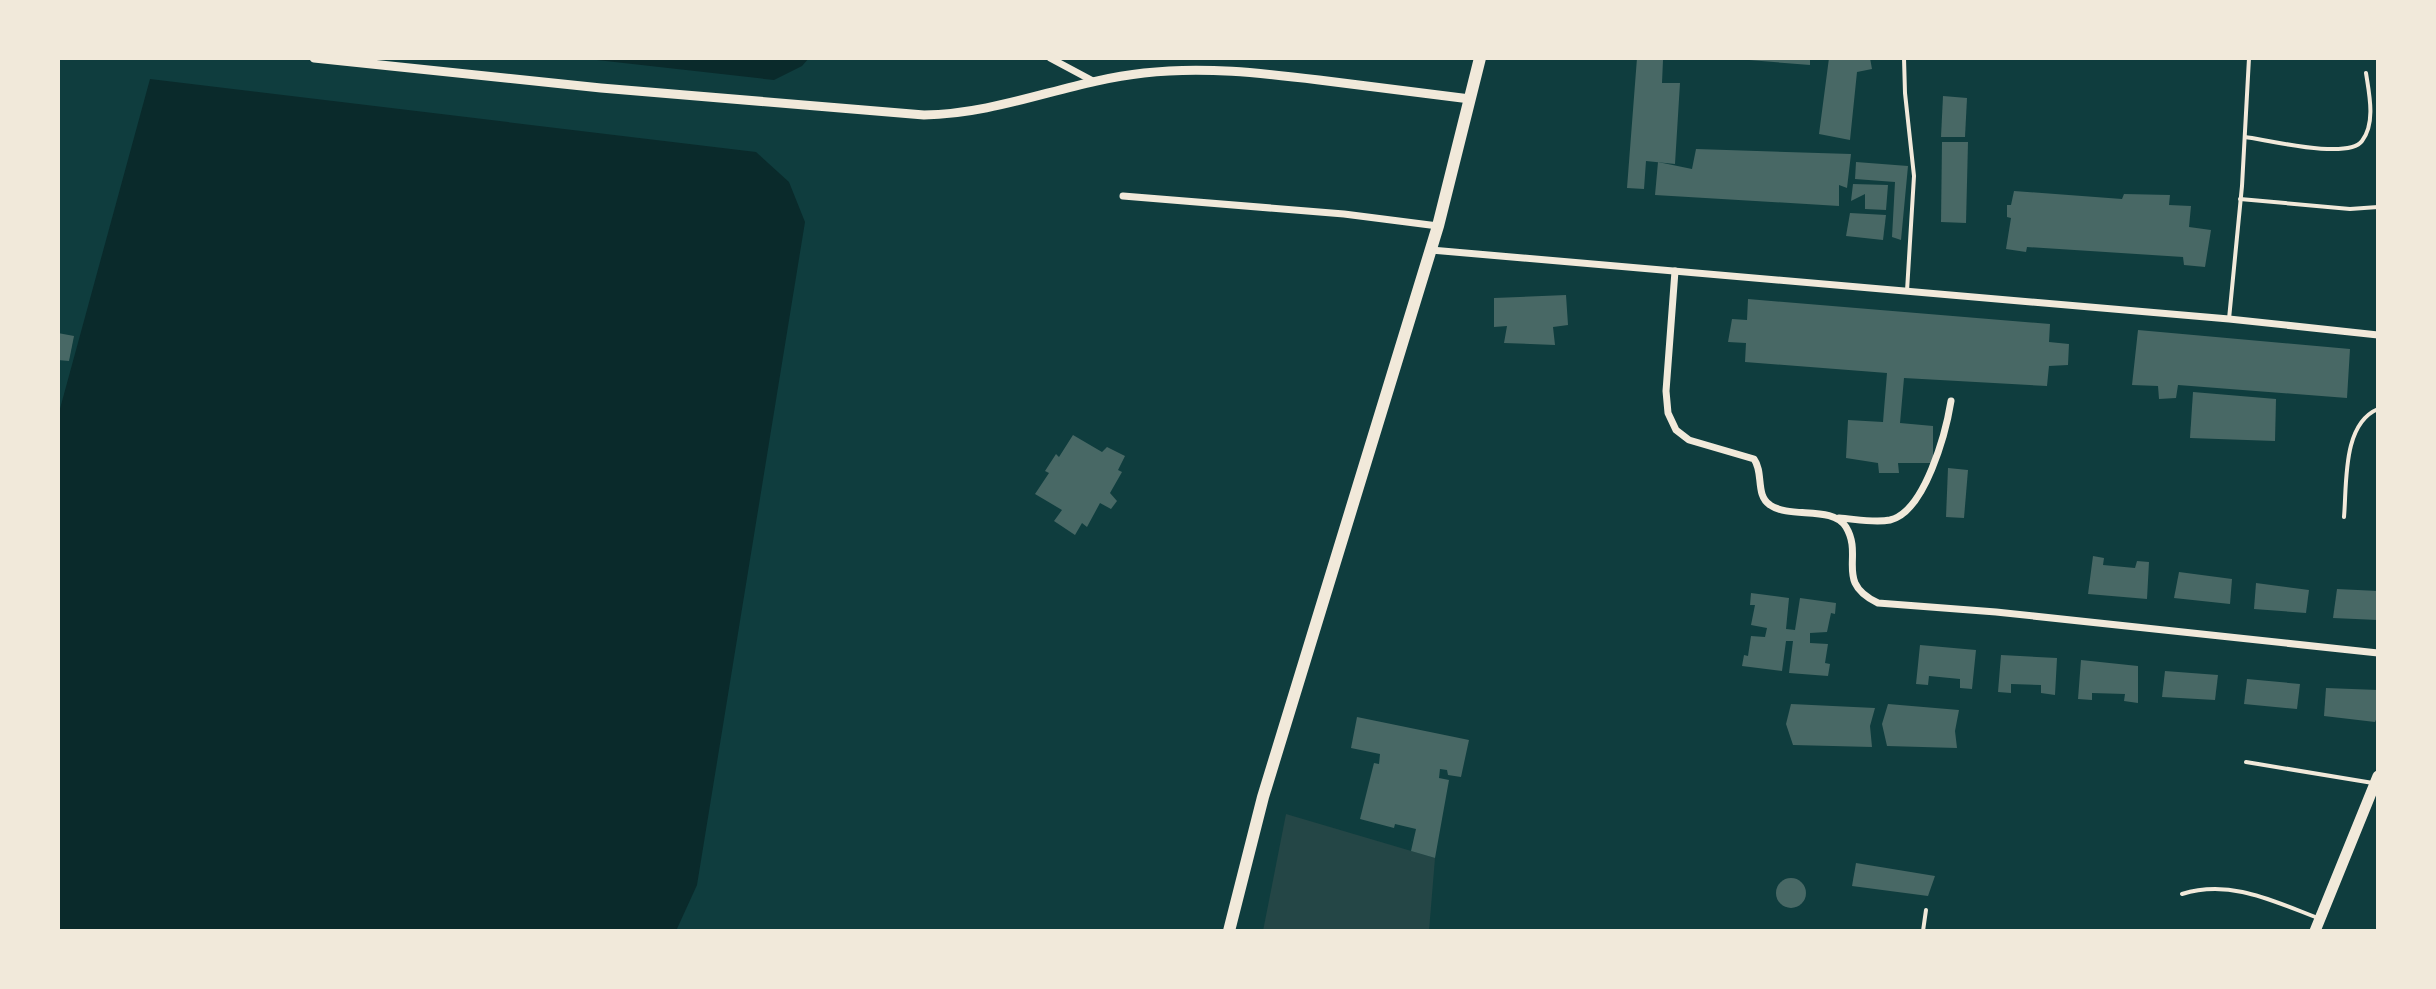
<svg xmlns="http://www.w3.org/2000/svg" width="2436" height="989" font-family="'Space Grotesk',sans-serif">
  <style>
    .green { fill: #244646 }
    .water { fill: #0a2a2b }
    .building { fill: #486865 }
    .lines { fill: none; stroke-linecap: round; stroke-linejoin: round }
    .service { stroke: #f1e9da; stroke-width: 4 }
    .minor { stroke: #f1e9da; stroke-width: 7 }
    .tertiary { stroke: #f1e9da; stroke-width: 9 }
    .secondary { stroke: #f1e9da; stroke-width: 11 }
    .primary { stroke: #f1e9da; stroke-width: 12 }
  </style>
  <rect width="100%" height="100%" fill="#0f3d3e"/>
  <path class="green" d="M 1286,814 L 1435,858 L 1429,931 L 1263,931 Z"/>
  <g class="water">
    <path d="M 579,58 L 809,58 L 802,66 L 774,80 Z"/>
    <path d="M 150,79 L 756,152 L 789,182 L 805,222 L 697,885 L 676,931 L 58,931 L 58,416 Z"/>
  </g>
  <g class="building">
    <path d="M 1637,58 L 1663,60 L 1662,83 L 1680,83 L 1675,164 L 1646,161 L 1644,189 L 1627,188 Z"/>
    <path d="M 1749,58 L 1810,58 L 1810,65 L 1749,60 Z"/>
    <path d="M 1829,58 L 1870,58 L 1872,69 L 1857,72 L 1850,140 L 1819,134 Z"/>
    <path d="M 1943,96 L 1967,98 L 1965,137 L 1941,137 Z"/>
    <path d="M 1942,142 L 1968,142 L 1966,223 L 1941,222 Z"/>
    <path d="M 1696,149 L 1851,154 L 1847,188 L 1839,185 L 1839,206 L 1655,195 L 1658,162 L 1692,169 Z"/>
    <path d="M 1856,162 L 1908,166 L 1901,240 L 1892,237 L 1895,182 L 1855,179 Z"/>
    <path d="M 1853,184 L 1888,185 L 1886,210 L 1865,209 L 1865,194 L 1851,201 Z"/>
    <path d="M 2014,191 L 2122,199 L 2124,194 L 2170,195 L 2169,205 L 2191,206 L 2189,227 L 2211,230 L 2205,267 L 2184,265 L 2183,257 L 2027,247 L 2026,252 L 2006,249 L 2011,218 L 2007,217 L 2007,205 L 2011,205 Z"/>
    <path d="M 1850,213 L 1886,215 L 1883,240 L 1846,236 Z"/>
    <path d="M 1566,295 L 1568,325 L 1553,327 L 1555,345 L 1504,343 L 1507,326 L 1494,327 L 1494,298 Z"/>
    <path d="M 1748,299 L 2050,324 L 2049,342 L 2069,344 L 2068,365 L 2049,366 L 2047,386 L 1904,378 L 1900,423 L 1933,426 L 1933,463 L 1898,463 L 1899,473 L 1879,473 L 1878,463 L 1846,458 L 1848,420 L 1883,422 L 1887,373 L 1745,362 L 1746,343 L 1728,342 L 1732,319 L 1747,320 Z"/>
    <path d="M 2138,330 L 2350,349 L 2347,398 L 2178,385 L 2176,398 L 2159,399 L 2158,386 L 2132,385 Z"/>
    <path d="M 58,333 L 74,336 L 69,361 L 58,360 Z"/>
    <path d="M 2193,392 L 2276,399 L 2275,441 L 2190,438 Z"/>
    <path d="M 1073,435 L 1102,452 L 1107,447 L 1125,456 L 1118,470 L 1122,472 L 1110,493 L 1117,501 L 1111,509 L 1100,503 L 1087,527 L 1082,523 L 1075,535 L 1054,521 L 1062,510 L 1035,494 L 1049,473 L 1045,471 L 1056,454 L 1059,457 Z"/>
    <path d="M 1948,468 L 1968,470 L 1964,518 L 1946,517 Z"/>
    <path d="M 2093,556 L 2104,558 L 2103,565 L 2135,568 L 2137,561 L 2149,562 L 2147,599 L 2088,594 Z"/>
    <path d="M 2179,572 L 2232,579 L 2230,604 L 2174,598 Z"/>
    <path d="M 2256,583 L 2309,590 L 2306,613 L 2254,609 Z"/>
    <path d="M 2337,589 L 2378,591 L 2378,620 L 2333,618 Z"/>
    <path d="M 1751,593 L 1789,598 L 1786,629 L 1795,630 L 1800,598 L 1836,603 L 1835,614 L 1831,613 L 1827,632 L 1810,633 L 1810,643 L 1828,644 L 1825,663 L 1830,664 L 1828,676 L 1789,673 L 1793,641 L 1786,641 L 1782,671 L 1742,666 L 1744,655 L 1748,656 L 1751,636 L 1765,637 L 1767,628 L 1751,625 L 1755,605 L 1750,605 Z"/>
    <path d="M 1920,645 L 1976,650 L 1972,689 L 1960,688 L 1960,679 L 1929,676 L 1928,685 L 1916,684 Z"/>
    <path d="M 2001,655 L 2057,658 L 2055,695 L 2041,693 L 2041,685 L 2011,684 L 2011,693 L 1998,692 Z"/>
    <path d="M 2081,660 L 2138,666 L 2138,703 L 2124,701 L 2125,694 L 2092,693 L 2092,700 L 2078,699 Z"/>
    <path d="M 2165,671 L 2218,675 L 2215,700 L 2162,697 Z"/>
    <path d="M 2247,679 L 2300,684 L 2297,709 L 2244,704 Z"/>
    <path d="M 2326,688 L 2378,690 L 2378,715 L 2375,722 L 2324,716 Z"/>
    <path d="M 1791,704 L 1875,708 L 1870,726 L 1872,747 L 1793,745 L 1786,724 Z"/>
    <path d="M 1888,704 L 1959,710 L 1955,731 L 1957,748 L 1887,746 L 1882,724 Z"/>
    <path d="M 1357,717 L 1469,740 L 1461,777 L 1448,775 L 1447,770 L 1440,769 L 1439,778 L 1449,780 L 1435,858 L 1411,851 L 1416,829 L 1395,824 L 1394,828 L 1360,819 L 1374,763 L 1379,764 L 1380,754 L 1351,748 Z"/>
    <path d="M 1856,863 L 1935,876 L 1928,896 L 1852,886 Z"/>
    <circle cx="1791" cy="893" r="15"/>
  </g>
  <g class="lines">
    <g class="service">
      <path d="M 1904,58 L 1905,93 L 1914,176 L 1907,291"/>
      <path d="M 2245,137 C 2268,140 2348,160 2362,141 C 2376,123 2369,93 2366,73"/>
      <path d="M 2240,199 L 2350,209 L 2378,207"/>
      <path d="M 2229,319 L 2242,186 L 2249,58"/>
      <path d="M 2344,517 C 2347,484 2342,424 2378,409"/>
      <path d="M 2246,762 L 2373,783"/>
      <path d="M 2182,894 C 2230,879 2273,901 2318,918"/>
      <path d="M 1923,931 L 1926,910"/>
    </g>
    <g class="minor">
      <path d="M 1050,58 L 1093,81"/>
      <path d="M 1123,196 L 1344,214 L 1438,226"/>
      <path d="M 1431,250 L 2229,319 L 2378,335"/>
      <path d="M 1675,271 L 1666,391 L 1668,413 L 1676,430 L 1689,440 L 1754,459 C 1764,473 1755,495 1770,505 C 1790,519 1833,505 1846,527 C 1864,557 1834,582 1878,603 L 1996,612 L 2378,653"/>
      <path d="M 1839,518 C 1855,519 1874,523 1890,520 C 1925,512 1946,432 1951,401"/>
    </g>
    <path class="tertiary" d="M 314,58 L 601,88 L 924,115 C 1000,114 1069,81 1144,73 C 1203,66 1261,73 1319,80 C 1370,86 1420,93 1470,99"/>
    <path class="secondary" d="M 2315,931 L 2378,776"/>
    <path class="primary" d="M 1229,931 L 1263,797 L 1438,226 L 1480,58"/>
  </g>
  <rect width="2436" height="989" fill="none" stroke="#f1e9da" stroke-width="120"/>
</svg>
